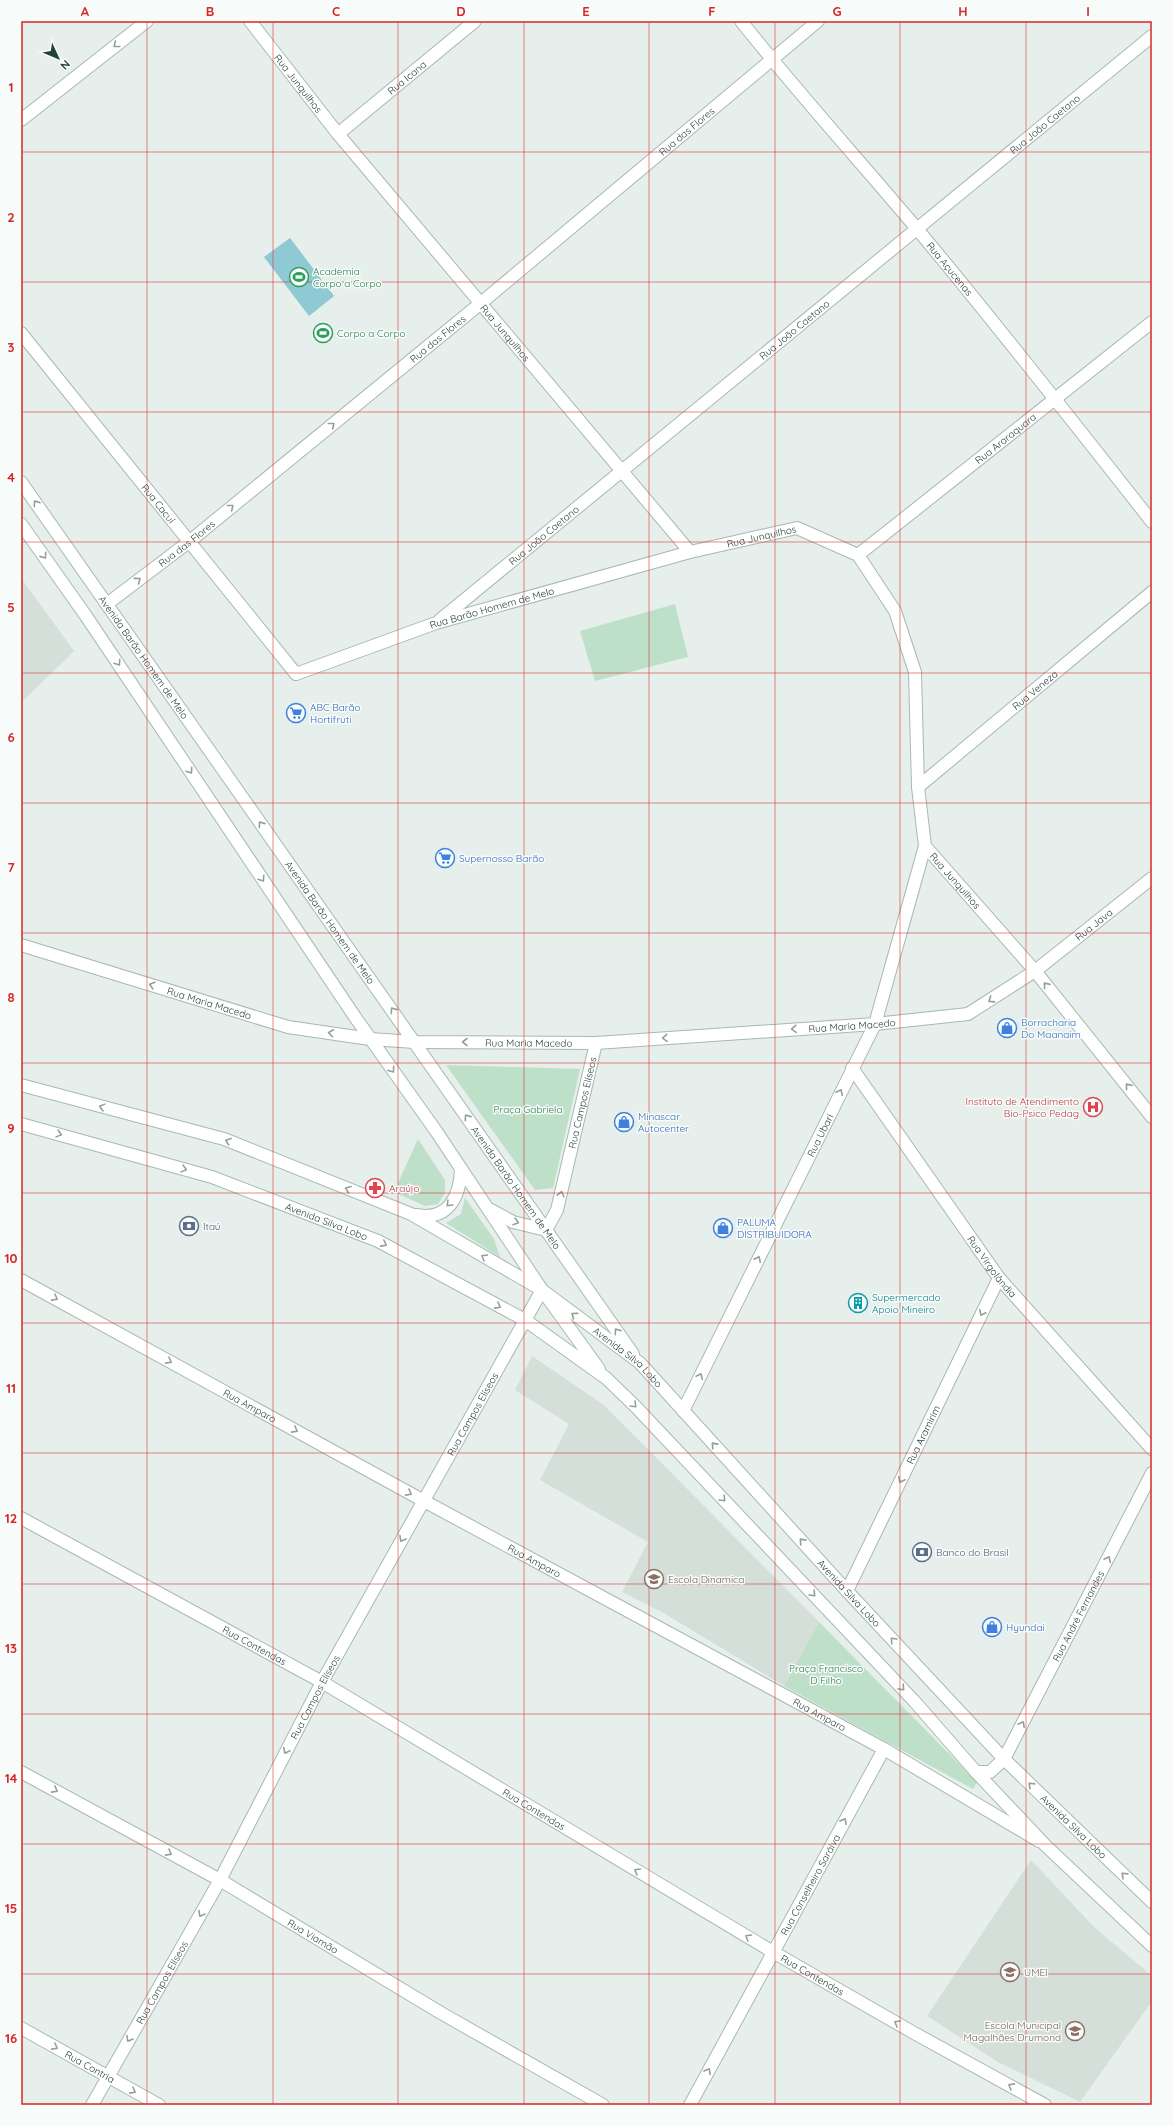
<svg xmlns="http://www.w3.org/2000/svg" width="1173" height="2126" font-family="Quicksand,sans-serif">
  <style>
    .built { fill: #d4dfda }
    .green { fill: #bfe0c8 }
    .water { fill: #8ec9d4 }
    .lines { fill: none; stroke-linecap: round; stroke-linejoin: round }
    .street-casing { stroke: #a8b8b2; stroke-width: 14 }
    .secondary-casing { stroke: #a4bbb3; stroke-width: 14 }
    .street { stroke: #fff; stroke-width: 12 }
    .secondary { stroke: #fff; stroke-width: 12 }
    .oneway { stroke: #92a09c }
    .grid { fill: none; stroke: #d62828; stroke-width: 1; stroke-opacity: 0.55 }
    .labels { text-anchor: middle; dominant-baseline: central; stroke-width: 3; stroke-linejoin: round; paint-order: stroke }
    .street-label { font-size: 10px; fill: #24423a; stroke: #f7fbf9 }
    .leisure-label { font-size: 10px; fill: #27864d; stroke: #f7fbf9; text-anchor: start }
    .shop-label { font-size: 10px; fill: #366cbe; stroke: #f7fbf9; text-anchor: start }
    .health-label { font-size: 10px; fill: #be3a42; stroke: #f7fbf9; text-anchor: end }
    .park-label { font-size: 10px; fill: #2d7a4b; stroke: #f7fbf9 }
    .service-label { font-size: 10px; fill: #4e5e75; stroke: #f7fbf9; text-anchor: start }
    .culture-label { font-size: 10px; fill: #0d838f; stroke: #f7fbf9; text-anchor: start }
    .education-label { font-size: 10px; fill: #785e54; stroke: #f7fbf9; text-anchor: start }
    .neatline { fill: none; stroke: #d62828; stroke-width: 1.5 }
    .grid-label { font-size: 13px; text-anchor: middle; font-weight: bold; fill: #d62828 }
  </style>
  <rect width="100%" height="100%" fill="#e6efeb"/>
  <g class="built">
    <path d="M 21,578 L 74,651 L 21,703 Z"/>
    <path d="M 532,1356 L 604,1405 L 819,1622 L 784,1686 L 662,1612 L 622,1592 L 648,1542 L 540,1480 L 569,1424 L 515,1390 Z"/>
    <path d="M 1031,1860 L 1095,1928 L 1152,1976 L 1152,2001 L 1080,2102 L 998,2062 L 927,2016 Z"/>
  </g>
  <g class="green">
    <path d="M 675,604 L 688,657 L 595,681 L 580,631 Z"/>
    <path d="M 446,1065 L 580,1069 L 553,1188 L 535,1190 Z"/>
    <path d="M 418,1139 L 445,1180 L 445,1193 L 438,1204 L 425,1206 L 394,1192 Z"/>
    <path d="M 465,1198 L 494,1239 L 500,1257 L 446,1223 L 461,1214 Z"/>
    <path d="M 819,1622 L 977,1782 L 973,1789 L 784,1686 Z"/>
  </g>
  <path class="water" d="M 290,238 L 334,296 L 309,316 L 264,257 Z"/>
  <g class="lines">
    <defs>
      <g id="street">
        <path id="s1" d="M 250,21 L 338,134 L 690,552"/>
        <path id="s2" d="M 741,21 C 798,93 859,160 918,230 C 998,326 1075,424 1152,522"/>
        <path d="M 21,120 L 147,21"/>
        <path id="s3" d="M 338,134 L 475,21"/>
        <path id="s4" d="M 21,333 L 296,674 L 436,623 L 690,552 L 797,528 L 858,555 L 895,611 L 915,672 L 918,787 L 925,846 L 1035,971 L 1152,1117"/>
        <path id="s5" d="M 858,555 L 1152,322"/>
        <path id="s6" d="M 107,604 L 190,541 L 481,303 L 818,21"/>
        <path id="s7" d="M 440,620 L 1152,36"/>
        <path id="s8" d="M 918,787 L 1152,592"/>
        <path id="s9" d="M 21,945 L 288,1027 L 370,1039 L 415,1042 L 596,1043 L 875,1024 L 968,1014 L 1035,971 L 1152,878"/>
        <path id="s10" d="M 852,1068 L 999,1278 L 1152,1449"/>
        <path id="s11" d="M 546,1230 L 557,1210 L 596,1043"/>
        <path id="s12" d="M 21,1280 L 424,1501 L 884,1749 L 1039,1841"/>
        <path id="s13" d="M 683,1411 L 875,1024 L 925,846"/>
        <path id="s14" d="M 21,1518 L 322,1682 L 773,1952 L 914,2033 L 1045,2105"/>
        <path id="s15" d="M 847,1591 L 999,1278"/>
        <path id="s16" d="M 1004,1759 L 1152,1473"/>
        <path id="s17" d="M 21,1772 L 220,1880 L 441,2013 L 603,2105"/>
        <path id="s18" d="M 21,2028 L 159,2105"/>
        <path id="s19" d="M 690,2105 L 884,1749"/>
      </g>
      <g id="secondary">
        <path id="s20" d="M 21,482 L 633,1354"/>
        <path d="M 21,524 L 86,616 L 355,1017 L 436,1131 L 542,1290 L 599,1369"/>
        <path id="s21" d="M 21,1085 L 224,1139 L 411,1214 L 542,1290 L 640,1363 L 847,1591 L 1004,1759 L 1152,1902"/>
        <path id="s22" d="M 21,1124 L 212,1177 L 378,1241 L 525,1320 L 606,1378 L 635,1406 L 915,1702 L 976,1772 L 1046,1846 L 1152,1946"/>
        <path d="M 491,1210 L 513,1222 L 546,1230"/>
        <path d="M 416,1215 C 448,1221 460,1197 461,1169"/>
        <path d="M 976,1772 L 990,1772 L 1004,1759"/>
        <path id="s23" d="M 92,2105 L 220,1880 L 322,1682 L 542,1290"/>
      </g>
    </defs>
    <use href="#street" class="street-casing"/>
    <use href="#secondary" class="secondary-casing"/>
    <use href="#street" class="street"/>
    <use href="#secondary" class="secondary"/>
  </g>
  <defs><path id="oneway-chevron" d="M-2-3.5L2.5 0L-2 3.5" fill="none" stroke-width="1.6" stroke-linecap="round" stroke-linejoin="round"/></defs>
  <g class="oneway">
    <use href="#oneway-chevron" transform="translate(116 45) rotate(142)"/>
    <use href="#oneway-chevron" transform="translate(332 425) rotate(-39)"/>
    <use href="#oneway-chevron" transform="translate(36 503) rotate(-125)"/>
    <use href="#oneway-chevron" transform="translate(231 507) rotate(-39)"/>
    <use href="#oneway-chevron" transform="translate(44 556) rotate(55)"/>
    <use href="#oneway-chevron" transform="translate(138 580) rotate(-37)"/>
    <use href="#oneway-chevron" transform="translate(118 663) rotate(56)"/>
    <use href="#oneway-chevron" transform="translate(190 771) rotate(56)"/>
    <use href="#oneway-chevron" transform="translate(261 824) rotate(-125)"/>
    <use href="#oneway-chevron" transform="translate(262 879) rotate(56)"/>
    <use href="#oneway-chevron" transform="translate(152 985) rotate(-163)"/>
    <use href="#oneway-chevron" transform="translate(1046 985) rotate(-129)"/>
    <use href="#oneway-chevron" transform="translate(991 1000) rotate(147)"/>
    <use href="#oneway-chevron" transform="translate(393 1010) rotate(-125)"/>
    <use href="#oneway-chevron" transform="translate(794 1029) rotate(176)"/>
    <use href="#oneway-chevron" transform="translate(331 1033) rotate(-172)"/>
    <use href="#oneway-chevron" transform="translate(665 1038) rotate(176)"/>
    <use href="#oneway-chevron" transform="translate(465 1042) rotate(-180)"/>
    <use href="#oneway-chevron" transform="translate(392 1070) rotate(54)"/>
    <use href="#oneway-chevron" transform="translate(1128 1086) rotate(-129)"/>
    <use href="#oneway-chevron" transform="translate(840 1092) rotate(-64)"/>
    <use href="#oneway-chevron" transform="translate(102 1107) rotate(-165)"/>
    <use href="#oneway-chevron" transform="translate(467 1117) rotate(-125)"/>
    <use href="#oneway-chevron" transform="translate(59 1134) rotate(15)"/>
    <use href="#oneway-chevron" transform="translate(228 1141) rotate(-160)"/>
    <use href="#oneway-chevron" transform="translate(184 1169) rotate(15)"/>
    <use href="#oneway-chevron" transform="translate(348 1189) rotate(-158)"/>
    <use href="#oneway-chevron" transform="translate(561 1194) rotate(-77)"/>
    <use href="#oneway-chevron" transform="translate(449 1204) rotate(134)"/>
    <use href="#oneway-chevron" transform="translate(516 1222) rotate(17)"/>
    <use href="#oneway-chevron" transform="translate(384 1244) rotate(28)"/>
    <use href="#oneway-chevron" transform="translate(484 1257) rotate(-150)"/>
    <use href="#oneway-chevron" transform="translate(758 1259) rotate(-64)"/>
    <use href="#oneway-chevron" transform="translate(55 1298) rotate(29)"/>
    <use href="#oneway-chevron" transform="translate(498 1306) rotate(28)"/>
    <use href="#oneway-chevron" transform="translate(982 1313) rotate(116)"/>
    <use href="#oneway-chevron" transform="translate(574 1315) rotate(-143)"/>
    <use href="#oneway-chevron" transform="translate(617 1331) rotate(-125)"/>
    <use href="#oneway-chevron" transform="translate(169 1361) rotate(29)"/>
    <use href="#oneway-chevron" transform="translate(700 1376) rotate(-64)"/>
    <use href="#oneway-chevron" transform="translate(634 1405) rotate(45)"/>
    <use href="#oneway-chevron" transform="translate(295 1430) rotate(29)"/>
    <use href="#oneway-chevron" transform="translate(714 1445) rotate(-132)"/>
    <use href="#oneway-chevron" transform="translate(901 1480) rotate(116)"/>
    <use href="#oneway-chevron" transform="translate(409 1493) rotate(29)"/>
    <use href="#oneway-chevron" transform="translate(723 1499) rotate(47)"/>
    <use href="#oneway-chevron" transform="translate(402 1539) rotate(119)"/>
    <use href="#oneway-chevron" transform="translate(802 1541) rotate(-132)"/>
    <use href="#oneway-chevron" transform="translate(1108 1559) rotate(-63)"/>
    <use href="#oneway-chevron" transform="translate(813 1594) rotate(47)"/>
    <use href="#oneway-chevron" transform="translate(893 1640) rotate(-133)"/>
    <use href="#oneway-chevron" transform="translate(902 1688) rotate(47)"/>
    <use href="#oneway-chevron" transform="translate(1022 1724) rotate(-63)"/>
    <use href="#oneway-chevron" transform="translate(286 1751) rotate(117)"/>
    <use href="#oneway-chevron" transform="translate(1031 1785) rotate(-136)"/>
    <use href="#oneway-chevron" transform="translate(55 1790) rotate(29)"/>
    <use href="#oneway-chevron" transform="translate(844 1821) rotate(-61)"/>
    <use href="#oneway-chevron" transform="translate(169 1853) rotate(29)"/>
    <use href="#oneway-chevron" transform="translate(637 1871) rotate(-149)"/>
    <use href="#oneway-chevron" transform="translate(1124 1875) rotate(-136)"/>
    <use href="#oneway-chevron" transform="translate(201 1914) rotate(120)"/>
    <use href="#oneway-chevron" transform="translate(748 1937) rotate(-149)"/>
    <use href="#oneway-chevron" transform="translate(897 2023) rotate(-150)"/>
    <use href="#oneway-chevron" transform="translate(129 2039) rotate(120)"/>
    <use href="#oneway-chevron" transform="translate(55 2047) rotate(29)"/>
    <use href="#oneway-chevron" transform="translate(708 2071) rotate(-61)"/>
    <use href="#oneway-chevron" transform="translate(1011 2086) rotate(-151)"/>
    <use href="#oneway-chevron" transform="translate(133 2091) rotate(29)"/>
  </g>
  <path class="grid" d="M 147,21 L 147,2105M 273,21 L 273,2105M 398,21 L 398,2105M 524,21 L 524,2105M 649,21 L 649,2105M 775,21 L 775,2105M 900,21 L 900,2105M 1026,21 L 1026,2105M 21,152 L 1152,152M 21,282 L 1152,282M 21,412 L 1152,412M 21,542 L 1152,542M 21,673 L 1152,673M 21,803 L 1152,803M 21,933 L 1152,933M 21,1063 L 1152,1063M 21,1193 L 1152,1193M 21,1323 L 1152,1323M 21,1453 L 1152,1453M 21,1584 L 1152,1584M 21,1714 L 1152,1714M 21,1844 L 1152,1844M 21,1974 L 1152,1974"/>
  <defs>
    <symbol id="stadium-ring" viewBox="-11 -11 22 22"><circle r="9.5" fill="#f7fbf9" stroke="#2e9e5b" stroke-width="1.5"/><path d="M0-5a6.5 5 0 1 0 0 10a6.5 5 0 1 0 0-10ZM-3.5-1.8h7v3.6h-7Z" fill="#2e9e5b"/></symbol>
    <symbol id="supermarket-ring" viewBox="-11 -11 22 22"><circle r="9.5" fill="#f7fbf9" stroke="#3f7fe0" stroke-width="1.5"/><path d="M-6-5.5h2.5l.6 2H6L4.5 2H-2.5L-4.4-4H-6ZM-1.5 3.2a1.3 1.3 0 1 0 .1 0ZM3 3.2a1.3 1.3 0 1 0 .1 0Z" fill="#3f7fe0"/></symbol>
    <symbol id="shop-ring" viewBox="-11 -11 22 22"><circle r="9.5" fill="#f7fbf9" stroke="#3f7fe0" stroke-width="1.5"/><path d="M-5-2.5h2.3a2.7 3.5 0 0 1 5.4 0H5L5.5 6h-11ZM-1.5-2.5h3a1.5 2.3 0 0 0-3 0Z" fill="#3f7fe0"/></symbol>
    <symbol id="hospital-ring" viewBox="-11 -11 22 22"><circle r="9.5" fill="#f7fbf9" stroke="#e0444e" stroke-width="1.5"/><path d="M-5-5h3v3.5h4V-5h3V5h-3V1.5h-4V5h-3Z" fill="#e0444e"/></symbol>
    <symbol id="pharmacy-ring" viewBox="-11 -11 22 22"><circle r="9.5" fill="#f7fbf9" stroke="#e0444e" stroke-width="1.5"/><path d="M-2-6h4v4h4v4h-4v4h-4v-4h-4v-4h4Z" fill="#e0444e"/></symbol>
    <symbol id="bank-ring" viewBox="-11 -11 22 22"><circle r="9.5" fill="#f7fbf9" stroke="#5c6f8a" stroke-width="1.5"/><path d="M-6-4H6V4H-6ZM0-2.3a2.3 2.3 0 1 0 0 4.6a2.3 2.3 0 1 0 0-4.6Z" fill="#5c6f8a"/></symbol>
    <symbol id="building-ring" viewBox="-11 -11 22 22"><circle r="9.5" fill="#f7fbf9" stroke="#0f9aa8" stroke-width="1.5"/><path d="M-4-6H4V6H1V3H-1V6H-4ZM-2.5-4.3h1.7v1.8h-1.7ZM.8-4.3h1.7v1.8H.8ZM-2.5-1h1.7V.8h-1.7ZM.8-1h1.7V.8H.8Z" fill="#0f9aa8"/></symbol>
    <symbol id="school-ring" viewBox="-11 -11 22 22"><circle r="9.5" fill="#f7fbf9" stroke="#8d6e63" stroke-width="1.5"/><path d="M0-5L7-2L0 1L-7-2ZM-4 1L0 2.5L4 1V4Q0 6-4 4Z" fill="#8d6e63"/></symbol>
  </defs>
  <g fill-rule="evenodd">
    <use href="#stadium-ring" x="288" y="266" width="22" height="22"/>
    <use href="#stadium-ring" x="312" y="322" width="22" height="22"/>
    <use href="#supermarket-ring" x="285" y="702" width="22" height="22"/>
    <use href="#supermarket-ring" x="434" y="847" width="22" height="22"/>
    <use href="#shop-ring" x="996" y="1017" width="22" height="22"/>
    <use href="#hospital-ring" x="1082" y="1096" width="22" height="22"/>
    <use href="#shop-ring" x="613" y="1111" width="22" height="22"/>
    <use href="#pharmacy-ring" x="364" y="1177" width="22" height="22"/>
    <use href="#bank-ring" x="178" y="1215" width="22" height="22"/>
    <use href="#shop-ring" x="712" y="1217" width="22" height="22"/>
    <use href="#building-ring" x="847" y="1292" width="22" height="22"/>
    <use href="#bank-ring" x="911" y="1541" width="22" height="22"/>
    <use href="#school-ring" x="643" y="1568" width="22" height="22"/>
    <use href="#shop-ring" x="981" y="1616" width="22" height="22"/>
    <use href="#school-ring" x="999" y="1961" width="22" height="22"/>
    <use href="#school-ring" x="1064" y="2020" width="22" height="22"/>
  </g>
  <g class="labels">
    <g class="street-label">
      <text stroke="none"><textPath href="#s3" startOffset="89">Rua Icana</textPath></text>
      <text stroke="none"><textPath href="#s1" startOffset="79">Rua Junquilhos</textPath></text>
      <text stroke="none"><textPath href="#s7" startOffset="782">Rua João Caetano</textPath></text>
      <text stroke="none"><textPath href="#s6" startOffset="748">Rua das Flores</textPath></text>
      <text stroke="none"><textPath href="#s2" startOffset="324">Rua Açucenas</textPath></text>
      <text stroke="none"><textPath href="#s7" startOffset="458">Rua João Caetano</textPath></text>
      <text stroke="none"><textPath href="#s1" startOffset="403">Rua Junquilhos</textPath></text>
      <text stroke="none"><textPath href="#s6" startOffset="424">Rua das Flores</textPath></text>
      <text stroke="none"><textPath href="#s5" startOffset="188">Rua Araraquara</textPath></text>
      <text stroke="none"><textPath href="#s4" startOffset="219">Rua Cacuí</textPath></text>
      <text stroke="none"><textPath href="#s7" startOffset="134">Rua João Caetano</textPath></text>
      <text stroke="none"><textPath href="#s4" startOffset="924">Rua Junquilhos</textPath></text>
      <text stroke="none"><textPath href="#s6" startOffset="100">Rua das Flores</textPath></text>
      <text stroke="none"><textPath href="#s4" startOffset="645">Rua Barão Homem de Melo</textPath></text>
      <text stroke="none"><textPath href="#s20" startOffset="214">Avenida Barão Homem de Melo</textPath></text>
      <text stroke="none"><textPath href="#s8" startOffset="152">Rua Veneza</textPath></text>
      <text stroke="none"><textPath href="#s4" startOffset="1379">Rua Junquilhos</textPath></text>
      <text stroke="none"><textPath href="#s20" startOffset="538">Avenida Barão Homem de Melo</textPath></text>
      <text stroke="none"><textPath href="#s9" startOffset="1116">Rua Java</textPath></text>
      <text stroke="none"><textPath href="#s9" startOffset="197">Rua Maria Macedo</textPath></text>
      <text stroke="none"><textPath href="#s9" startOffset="845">Rua Maria Macedo</textPath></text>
      <text stroke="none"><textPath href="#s9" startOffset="521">Rua Maria Macedo</textPath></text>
      <text stroke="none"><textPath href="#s11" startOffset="133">Rua Campos Elíseos</textPath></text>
      <text stroke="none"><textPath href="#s13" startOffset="308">Rua Ubari</textPath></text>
      <text stroke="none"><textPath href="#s20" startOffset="862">Avenida Barão Homem de Melo</textPath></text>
      <text stroke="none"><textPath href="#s22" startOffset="321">Avenida Silva Lobo</textPath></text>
      <text stroke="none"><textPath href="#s10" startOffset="243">Rua Virgolândia</textPath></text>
      <text stroke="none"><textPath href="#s21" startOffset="672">Avenida Silva Lobo</textPath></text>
      <text stroke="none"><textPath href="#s12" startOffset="261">Rua Amparo</textPath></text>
      <text stroke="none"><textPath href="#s23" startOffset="789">Rua Campos Elíseos</textPath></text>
      <text stroke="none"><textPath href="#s15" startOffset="174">Rua Aramirim</textPath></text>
      <text stroke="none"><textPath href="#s12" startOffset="585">Rua Amparo</textPath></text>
      <text stroke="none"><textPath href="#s21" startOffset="996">Avenida Silva Lobo</textPath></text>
      <text stroke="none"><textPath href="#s16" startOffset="161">Rua André Fernandes</textPath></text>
      <text stroke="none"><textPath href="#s14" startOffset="266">Rua Contendas</textPath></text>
      <text stroke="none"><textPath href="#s23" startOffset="465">Rua Campos Elíseos</textPath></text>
      <text stroke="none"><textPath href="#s12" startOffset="909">Rua Amparo</textPath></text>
      <text stroke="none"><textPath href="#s14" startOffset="590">Rua Contendas</textPath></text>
      <text stroke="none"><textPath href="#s21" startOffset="1320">Avenida Silva Lobo</textPath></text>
      <text stroke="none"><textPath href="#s19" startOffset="251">Rua Conselheiro Saráiva</textPath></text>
      <text stroke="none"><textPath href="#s17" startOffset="335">Rua Viamão</textPath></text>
      <text stroke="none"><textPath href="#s14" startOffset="914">Rua Contendas</textPath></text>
      <text stroke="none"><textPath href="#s23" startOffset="141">Rua Campos Elíseos</textPath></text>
      <text stroke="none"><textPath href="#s18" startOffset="79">Rua Contria</textPath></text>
    </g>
    <g class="leisure-label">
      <text x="313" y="271">Academia<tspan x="313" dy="12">Corpo a Corpo</tspan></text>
      <text x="337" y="333">Corpo a Corpo</text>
    </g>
    <g class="shop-label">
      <text x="310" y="707">ABC Barão<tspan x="310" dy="12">Hortifruti</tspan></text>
      <text x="459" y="858">Supernosso Barão</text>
      <text x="1021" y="1022">Borracharia<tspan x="1021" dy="12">Do Maanaim</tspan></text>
      <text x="638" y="1116">Minascar<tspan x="638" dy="12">Autocenter</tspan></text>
      <text x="737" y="1222">PALUMA<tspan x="737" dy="12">DISTRIBUIDORA</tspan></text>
      <text x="1006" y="1627">Hyundai</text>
    </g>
    <g class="health-label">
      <text x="1079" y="1101">Instituto de Atendimento<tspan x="1079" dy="12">Bio-Psico Pedag</tspan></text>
      <text x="389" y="1188" text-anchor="start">Araújo</text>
    </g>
    <g class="park-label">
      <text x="528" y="1109">Praça Gabriela</text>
      <text x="826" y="1668">Praça Francisco<tspan x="826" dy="12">D Filho</tspan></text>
    </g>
    <g class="service-label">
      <text x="203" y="1226">Itaú</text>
      <text x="936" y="1552">Banco do Brasil</text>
    </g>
    <g class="culture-label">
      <text x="872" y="1297">Supermercado<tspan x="872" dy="12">Apoio Mineiro</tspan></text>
    </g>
    <g class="education-label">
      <text x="668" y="1579">Escola Dinamica</text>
      <text x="1024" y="1972">UMEI</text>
      <text x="1061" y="2025" text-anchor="end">Escola Municipal<tspan x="1061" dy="12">Magalhães Drumond</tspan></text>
    </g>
  </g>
  <rect width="1173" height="2126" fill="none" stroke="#f7fbf9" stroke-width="44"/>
  <g transform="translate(58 58) rotate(134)" stroke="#f7fbf9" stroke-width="3" paint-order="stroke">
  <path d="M0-3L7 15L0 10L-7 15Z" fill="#24423a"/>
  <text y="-6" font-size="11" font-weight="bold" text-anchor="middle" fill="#24423a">N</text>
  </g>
  <rect x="22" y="22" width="1129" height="2082" class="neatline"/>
  <g class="grid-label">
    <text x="85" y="16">A</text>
    <text x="210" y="16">B</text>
    <text x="336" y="16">C</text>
    <text x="461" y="16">D</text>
    <text x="586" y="16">E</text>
    <text x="712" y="16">F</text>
    <text x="837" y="16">G</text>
    <text x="963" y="16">H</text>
    <text x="1088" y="16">I</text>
    <text x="11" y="92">1</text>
    <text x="11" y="222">2</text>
    <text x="11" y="352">3</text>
    <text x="11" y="482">4</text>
    <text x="11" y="612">5</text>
    <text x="11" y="742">6</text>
    <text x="11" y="872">7</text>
    <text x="11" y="1002">8</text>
    <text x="11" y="1133">9</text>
    <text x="11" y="1263">10</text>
    <text x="11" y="1393">11</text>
    <text x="11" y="1523">12</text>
    <text x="11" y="1653">13</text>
    <text x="11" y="1783">14</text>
    <text x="11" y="1913">15</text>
    <text x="11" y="2043">16</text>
  </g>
</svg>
